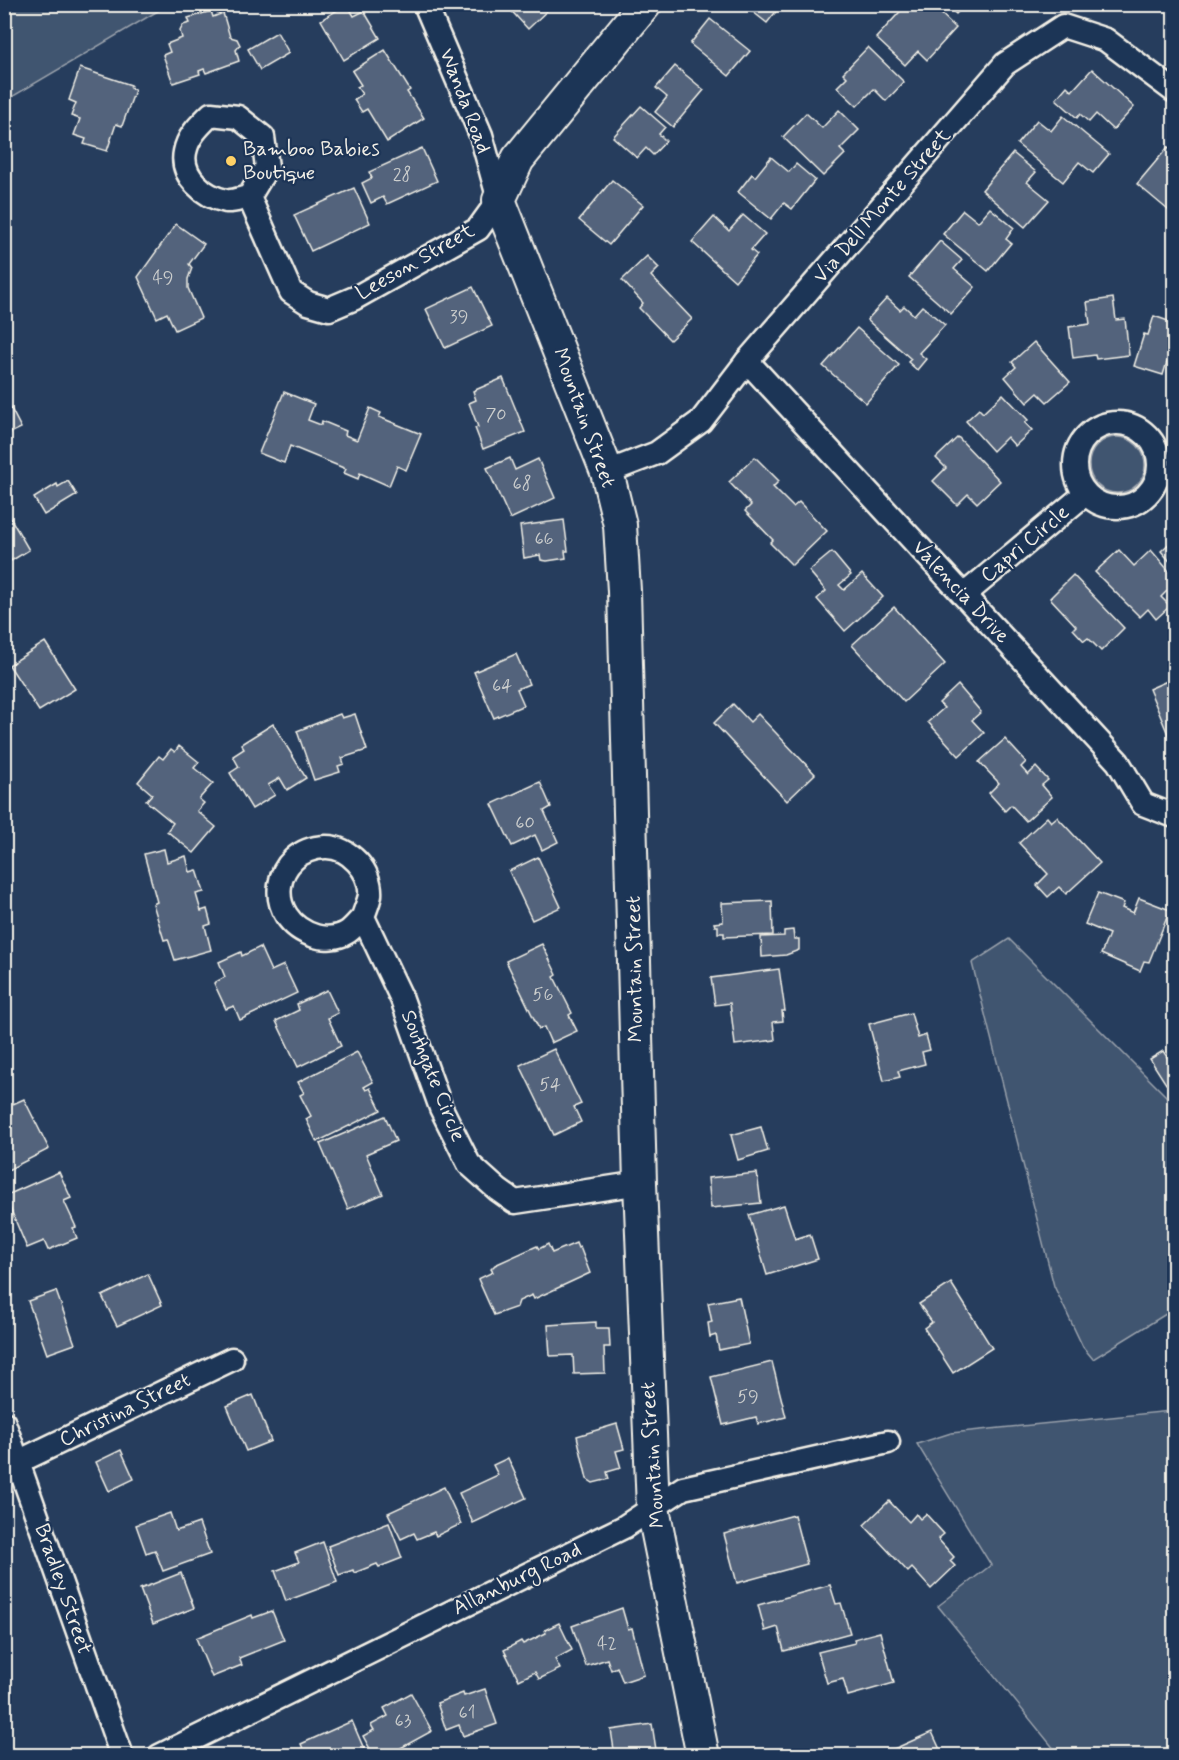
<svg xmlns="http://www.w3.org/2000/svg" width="1179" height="1760" font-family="Mynerve,sans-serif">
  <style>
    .green { fill: #40546f; stroke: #9aa2ac; stroke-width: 1.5 }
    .building { fill: #52647b; stroke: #f4f1e8; stroke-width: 1.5 }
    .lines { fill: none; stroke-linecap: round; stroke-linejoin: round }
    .street-casing { stroke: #f4f1e8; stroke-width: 27 }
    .secondary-casing { stroke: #f4f1e8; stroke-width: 36 }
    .street { stroke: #1d3557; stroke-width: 22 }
    .secondary { stroke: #1d3557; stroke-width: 32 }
    .poi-dot { fill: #ffd166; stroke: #1d3557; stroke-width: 2 }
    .labels { text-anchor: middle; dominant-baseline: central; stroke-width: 4.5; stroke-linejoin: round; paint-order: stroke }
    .number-label { font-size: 18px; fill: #cccecd }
    .street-label { font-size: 21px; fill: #f4f1e8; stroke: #1d3557 }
    .poi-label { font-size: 21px; fill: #f4f1e8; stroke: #1d3557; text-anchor: start }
  </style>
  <rect width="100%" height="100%" fill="#263d5d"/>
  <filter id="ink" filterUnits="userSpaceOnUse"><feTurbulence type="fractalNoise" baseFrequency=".0167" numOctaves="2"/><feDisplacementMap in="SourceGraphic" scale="12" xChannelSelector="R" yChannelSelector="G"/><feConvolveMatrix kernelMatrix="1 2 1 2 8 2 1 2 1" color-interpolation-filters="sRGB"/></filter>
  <g filter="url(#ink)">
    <g class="green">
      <path d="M 5,4 L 168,4 L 168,5 L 5,101 Z"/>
      <circle cx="1117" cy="465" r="28"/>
      <path d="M 1009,939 L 1174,1104 L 1174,1309 L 1093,1359 L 1083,1347 L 1054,1286 L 972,963 Z"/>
      <path d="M 1171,1411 L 1174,1419 L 1174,1755 L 1059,1755 L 938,1606 L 991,1565 L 917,1444 L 951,1433 Z"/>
    </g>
    <g class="building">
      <path d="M 347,4 L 354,16 L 364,11 L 380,38 L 344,60 L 321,20 Z"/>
      <path d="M 505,4 L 554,4 L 528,29 Z"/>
      <path d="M 743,4 L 782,4 L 767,23 Z"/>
      <path d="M 907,4 L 931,4 L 956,28 L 927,60 L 918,51 L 905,65 L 876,38 Z"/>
      <path d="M 945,4 L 965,4 L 956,14 Z"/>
      <path d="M 211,11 L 213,17 L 223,13 L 230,37 L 237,39 L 240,45 L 236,50 L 239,61 L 206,73 L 204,69 L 199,71 L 200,74 L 173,83 L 163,55 L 170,52 L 167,44 L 182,38 L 180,31 L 183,25 L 190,23 L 188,18 Z"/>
      <path d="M 710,19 L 750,51 L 729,76 L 690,44 Z"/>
      <path d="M 277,32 L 289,53 L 260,70 L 248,49 Z"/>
      <path d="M 868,47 L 904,82 L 886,101 L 874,89 L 857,106 L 837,87 L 847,77 L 843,73 Z"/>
      <path d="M 385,50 L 410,90 L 407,92 L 424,118 L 387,142 L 367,109 L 362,112 L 354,100 L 362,94 L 357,87 L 361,85 L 352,71 Z"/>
      <path d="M 675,66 L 704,90 L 673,127 L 655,112 L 667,97 L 656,88 Z"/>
      <path d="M 80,68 L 131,85 L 130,88 L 135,90 L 122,126 L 116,124 L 107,151 L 84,144 L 86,139 L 74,135 L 80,119 L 71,116 L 76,103 L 69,100 Z"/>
      <path d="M 1092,69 L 1134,107 L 1113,130 L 1096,114 L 1089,122 L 1080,114 L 1077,118 L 1056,99 L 1067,86 L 1072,91 Z"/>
      <path d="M 641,106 L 665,127 L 659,134 L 666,141 L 653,155 L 646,148 L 637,158 L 613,137 Z"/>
      <path d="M 839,110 L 859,130 L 840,149 L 845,154 L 823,176 L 783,137 L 806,113 L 822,128 Z"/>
      <path d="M 1063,116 L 1109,154 L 1093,173 L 1079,162 L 1063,182 L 1017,144 L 1037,120 L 1051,131 Z"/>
      <path d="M 1168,147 L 1174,152 L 1174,215 L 1137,184 Z"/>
      <path d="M 422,148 L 437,181 L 387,204 L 383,197 L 371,203 L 362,183 L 372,178 L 369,172 Z"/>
      <path d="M 1013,153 L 1036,172 L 1027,182 L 1049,200 L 1025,227 L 982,190 Z"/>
      <path d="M 771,157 L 789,172 L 796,164 L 815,180 L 792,209 L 784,203 L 771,219 L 738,192 L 752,174 L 755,177 Z"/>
      <path d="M 612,180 L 643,205 L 609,245 L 579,220 Z"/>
      <path d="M 354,188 L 370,223 L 311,251 L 294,215 Z"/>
      <path d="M 990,208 L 1014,228 L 1006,239 L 1011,243 L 988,271 L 943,234 L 963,210 L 978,222 Z"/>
      <path d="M 743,215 L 765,234 L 751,250 L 757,255 L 735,281 L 692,242 L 714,217 L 729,231 Z"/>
      <path d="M 176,224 L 204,244 L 189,264 L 192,268 L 188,279 L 188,288 L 201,318 L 175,330 L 167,313 L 157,318 L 138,277 Z"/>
      <path d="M 940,241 L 962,260 L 954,269 L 975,287 L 951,314 L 909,277 Z"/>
      <path d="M 647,256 L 659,268 L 651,276 L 692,319 L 670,340 L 639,308 L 643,303 L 622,280 Z"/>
      <path d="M 473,287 L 492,326 L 445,348 L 426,309 Z"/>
      <path d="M 887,298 L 900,310 L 904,306 L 914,315 L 922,306 L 945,325 L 919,353 L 926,359 L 917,370 L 908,362 L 911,359 L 867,320 Z"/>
      <path d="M 1113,298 L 1116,320 L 1125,319 L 1129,355 L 1096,359 L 1095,355 L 1073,358 L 1069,327 L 1090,324 L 1087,302 Z"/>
      <path d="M 1154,316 L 1174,323 L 1174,364 L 1167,362 L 1163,375 L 1134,366 L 1144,334 L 1148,335 Z"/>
      <path d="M 857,328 L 899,365 L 866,403 L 823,366 Z"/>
      <path d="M 1034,342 L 1070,382 L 1047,402 L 1038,393 L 1027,403 L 1005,377 L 1016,367 L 1012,362 Z"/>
      <path d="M 503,378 L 525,432 L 483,449 L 475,428 L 478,427 L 469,403 L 476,400 L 473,391 Z"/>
      <path d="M 284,392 L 314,404 L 308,420 L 321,425 L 322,421 L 346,431 L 345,435 L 357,440 L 370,408 L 381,413 L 379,417 L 421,434 L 406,470 L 397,466 L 389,486 L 360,473 L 358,479 L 344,473 L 346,469 L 290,446 L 284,463 L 259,453 Z"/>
      <path d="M 1003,394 L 1028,420 L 1025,423 L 1032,430 L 1015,446 L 1007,437 L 993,451 L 966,421 L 979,409 L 983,413 Z"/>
      <path d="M 4,395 L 21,428 L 4,436 Z"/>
      <path d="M 958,437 L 1000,481 L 977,503 L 968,494 L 957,505 L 933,481 L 946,468 L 936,458 Z"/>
      <path d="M 755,457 L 779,481 L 773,487 L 793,507 L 799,502 L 827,531 L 792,565 L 770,543 L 773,540 L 745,511 L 751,505 L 729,482 Z"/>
      <path d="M 510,458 L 515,470 L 538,459 L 555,498 L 510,519 L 487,468 Z"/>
      <path d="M 68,481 L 77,495 L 44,515 L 34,498 L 57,484 L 58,487 Z"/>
      <path d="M 4,507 L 29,550 L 11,561 L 4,549 Z"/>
      <path d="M 564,520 L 568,551 L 565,551 L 566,558 L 547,561 L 541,560 L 540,555 L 524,558 L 520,526 Z"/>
      <path d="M 1174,539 L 1174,566 L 1161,551 Z"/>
      <path d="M 1119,550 L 1134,566 L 1151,550 L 1174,577 L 1174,584 L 1161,597 L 1170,606 L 1156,619 L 1148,609 L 1140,617 L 1095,572 Z"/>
      <path d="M 832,552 L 851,575 L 839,585 L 844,590 L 862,574 L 883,597 L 845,631 L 817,599 L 826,591 L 809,571 Z"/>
      <path d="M 1073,575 L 1124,628 L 1101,651 L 1088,638 L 1084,641 L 1073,629 L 1076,626 L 1050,598 Z"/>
      <path d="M 894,607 L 945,664 L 904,702 L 852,645 Z"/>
      <path d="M 45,642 L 75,689 L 39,711 L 9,665 Z"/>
      <path d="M 516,654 L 529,684 L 517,689 L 524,705 L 494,718 L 474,672 Z"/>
      <path d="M 1174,678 L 1174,737 L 1170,739 L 1149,689 Z"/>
      <path d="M 958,685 L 981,712 L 972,720 L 984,733 L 959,756 L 928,722 L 944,708 L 939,703 Z"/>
      <path d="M 733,704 L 750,722 L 758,714 L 815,774 L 787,801 L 714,723 Z"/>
      <path d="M 340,714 L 342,718 L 355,714 L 367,750 L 342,758 L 344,764 L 338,766 L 340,772 L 314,780 L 297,731 Z"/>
      <path d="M 273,724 L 306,778 L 287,790 L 280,778 L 268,785 L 275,795 L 252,809 L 230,773 L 239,767 L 233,756 L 244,749 L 241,744 Z"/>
      <path d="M 1005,739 L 1026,762 L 1021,767 L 1028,775 L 1036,767 L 1048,780 L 1042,785 L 1052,797 L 1026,821 L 1011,805 L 1005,811 L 989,793 L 999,783 L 979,762 Z"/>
      <path d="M 179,746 L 199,762 L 194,768 L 213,783 L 199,799 L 204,803 L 197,811 L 216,827 L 194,853 L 167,831 L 173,823 L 146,801 L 152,794 L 138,782 L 159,756 L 163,759 L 171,749 L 175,752 Z"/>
      <path d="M 540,782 L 551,807 L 544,811 L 558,842 L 542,850 L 535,835 L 512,846 L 492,804 Z"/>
      <path d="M 1047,817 L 1051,822 L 1057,817 L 1100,863 L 1066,894 L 1059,887 L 1048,897 L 1037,885 L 1048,874 L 1019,843 Z"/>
      <path d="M 164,849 L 167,862 L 186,856 L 190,872 L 197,870 L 204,892 L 196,894 L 201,911 L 207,909 L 211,924 L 205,926 L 211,950 L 175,960 L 168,939 L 164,940 L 153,904 L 157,902 L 144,854 Z"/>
      <path d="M 538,857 L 561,907 L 532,920 L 509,871 Z"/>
      <path d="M 1098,893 L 1124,903 L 1122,908 L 1133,913 L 1139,898 L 1170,910 L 1149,962 L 1144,961 L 1140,971 L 1101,954 L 1109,934 L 1085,924 Z"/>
      <path d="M 772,901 L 773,935 L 724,937 L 724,933 L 718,933 L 718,926 L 715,926 L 714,923 L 723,922 L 722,903 Z"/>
      <path d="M 793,930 L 794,939 L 799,939 L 799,950 L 786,955 L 762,957 L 761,937 L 784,936 L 784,931 Z"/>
      <path d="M 542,944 L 557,975 L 554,977 L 572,1013 L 569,1015 L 577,1031 L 551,1043 L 544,1027 L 539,1029 L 506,961 Z"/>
      <path d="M 260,947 L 271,971 L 284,965 L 297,993 L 240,1020 L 234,1006 L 226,1009 L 214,983 L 225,977 L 219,962 L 241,952 L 242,956 Z"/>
      <path d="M 779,969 L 785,1011 L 782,1011 L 783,1021 L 773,1022 L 775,1040 L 735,1045 L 730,1003 L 715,1005 L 711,978 Z"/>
      <path d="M 327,990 L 338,1013 L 328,1018 L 341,1046 L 298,1067 L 276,1021 L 299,1010 L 297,1004 Z"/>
      <path d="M 911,1013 L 918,1038 L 926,1035 L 930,1050 L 922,1052 L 925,1064 L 898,1071 L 900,1077 L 884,1081 L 869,1024 Z"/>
      <path d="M 554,1049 L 581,1104 L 574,1107 L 581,1122 L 554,1135 L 520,1065 Z"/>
      <path d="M 1163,1051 L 1169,1060 L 1174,1057 L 1174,1085 L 1171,1080 L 1166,1084 L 1150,1059 Z"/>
      <path d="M 357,1052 L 373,1082 L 364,1087 L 366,1090 L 370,1088 L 381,1110 L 317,1142 L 306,1119 L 311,1116 L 300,1095 L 304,1093 L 298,1082 Z"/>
      <path d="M 24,1099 L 49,1149 L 4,1172 L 4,1108 Z"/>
      <path d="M 385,1116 L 396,1141 L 366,1154 L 383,1194 L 348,1209 L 320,1144 Z"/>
      <path d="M 761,1127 L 768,1151 L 738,1160 L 731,1135 Z"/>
      <path d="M 59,1172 L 71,1198 L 64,1201 L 76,1227 L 73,1228 L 77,1238 L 48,1250 L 44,1241 L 27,1248 L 5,1196 Z"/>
      <path d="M 757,1173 L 761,1203 L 711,1208 L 708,1178 Z"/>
      <path d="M 784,1205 L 795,1239 L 810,1234 L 818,1259 L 767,1275 L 749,1215 Z"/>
      <path d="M 576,1243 L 578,1248 L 580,1247 L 590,1273 L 534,1299 L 532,1295 L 519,1301 L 517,1307 L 494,1315 L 478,1279 L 493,1272 L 491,1269 L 495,1265 L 537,1246 L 539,1249 L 548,1244 L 552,1253 Z"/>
      <path d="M 148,1274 L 162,1305 L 117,1326 L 102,1296 Z"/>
      <path d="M 951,1283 L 992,1348 L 953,1373 L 924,1328 L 932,1322 L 919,1304 Z"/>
      <path d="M 56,1291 L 75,1344 L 47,1354 L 28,1301 Z"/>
      <path d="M 739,1297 L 749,1344 L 719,1350 L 716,1335 L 710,1337 L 708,1323 L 712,1322 L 708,1303 Z"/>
      <path d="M 596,1322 L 596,1328 L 609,1328 L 610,1347 L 604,1347 L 605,1373 L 574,1374 L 573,1355 L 550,1356 L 548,1325 Z"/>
      <path d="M 772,1362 L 786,1417 L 758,1424 L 756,1417 L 723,1425 L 711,1377 Z"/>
      <path d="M 253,1395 L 271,1441 L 246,1451 L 227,1406 Z"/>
      <path d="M 617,1424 L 624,1449 L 616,1451 L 621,1468 L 607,1472 L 609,1479 L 593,1483 L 587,1479 L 577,1436 Z"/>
      <path d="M 121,1450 L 134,1479 L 109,1491 L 96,1462 Z"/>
      <path d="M 508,1458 L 526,1498 L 473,1523 L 459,1493 L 498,1475 L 493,1465 Z"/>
      <path d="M 444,1487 L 461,1524 L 436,1536 L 434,1532 L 417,1539 L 414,1533 L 401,1539 L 388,1513 Z"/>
      <path d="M 889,1501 L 909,1522 L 916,1514 L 920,1519 L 926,1514 L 944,1534 L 938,1539 L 954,1557 L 950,1561 L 955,1566 L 931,1589 L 912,1568 L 908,1572 L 864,1525 Z"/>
      <path d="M 170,1513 L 176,1531 L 199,1523 L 210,1554 L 163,1571 L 155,1550 L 146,1553 L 136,1525 Z"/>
      <path d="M 794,1515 L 807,1564 L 737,1583 L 724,1534 Z"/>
      <path d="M 389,1523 L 402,1558 L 379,1567 L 377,1564 L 354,1573 L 353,1570 L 339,1575 L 328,1546 Z"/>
      <path d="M 323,1542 L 337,1582 L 286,1601 L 275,1571 L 299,1562 L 295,1553 Z"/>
      <path d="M 181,1573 L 194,1608 L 153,1624 L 140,1589 Z"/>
      <path d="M 830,1585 L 836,1604 L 841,1603 L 850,1633 L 784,1651 L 778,1627 L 765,1631 L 758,1605 Z"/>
      <path d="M 622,1608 L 628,1629 L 632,1628 L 644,1675 L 623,1682 L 617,1667 L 611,1670 L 607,1659 L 586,1666 L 572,1626 Z"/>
      <path d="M 272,1611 L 284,1640 L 239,1658 L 242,1665 L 212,1677 L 196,1638 L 252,1615 L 253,1618 Z"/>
      <path d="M 559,1623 L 572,1650 L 555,1659 L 560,1669 L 539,1679 L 535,1672 L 519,1680 L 504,1650 L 521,1641 L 523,1644 L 546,1633 L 545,1630 Z"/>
      <path d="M 880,1632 L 894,1683 L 848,1696 L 843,1679 L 827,1683 L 818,1652 L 855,1643 L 854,1639 Z"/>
      <path d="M 485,1689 L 497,1724 L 463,1736 L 459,1725 L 446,1730 L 437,1703 L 463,1693 L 464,1696 Z"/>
      <path d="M 411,1693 L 432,1731 L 397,1750 L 399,1753 L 394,1756 L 374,1756 L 363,1736 L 374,1730 L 371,1725 L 388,1716 L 384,1708 Z"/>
      <path d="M 352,1721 L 364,1749 L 349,1756 L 306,1756 L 301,1744 Z"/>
      <path d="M 652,1724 L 657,1756 L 615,1756 L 611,1730 Z"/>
      <path d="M 932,1732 L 943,1756 L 886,1756 L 885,1753 Z"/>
    </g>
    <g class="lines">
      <defs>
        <g id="street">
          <path d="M 211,114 L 238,117 L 263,137 L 267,167 L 249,197 C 242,198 233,202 226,201 C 205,197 180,176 185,152 C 188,136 199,126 211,114 Z"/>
          <path d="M 249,197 L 291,292 L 308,303 L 329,309 L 355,298 L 478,229 L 499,200 L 481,135 L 425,4"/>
          <path d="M 747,361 L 1118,762 L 1143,804 L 1174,816"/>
          <circle cx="1117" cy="465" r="42"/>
          <path d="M 607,472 L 657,453 L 701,421 L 747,361 L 1005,64 L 1063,26 L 1106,40 L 1174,91"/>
          <path d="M 964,595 L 1085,494"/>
          <path d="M 363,917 C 358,922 352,930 346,933 C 338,938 324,939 315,936 C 261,919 272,849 325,847 C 349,846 372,872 370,895 C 369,902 365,910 363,917 L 402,999 L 441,1108 L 469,1164 L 498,1190 L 515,1202 L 640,1183"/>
          <path d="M 4,1423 L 122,1756"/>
          <path d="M 18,1462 L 232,1359"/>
          <path d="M 159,1756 L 624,1527 L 683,1488 L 888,1442"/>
        </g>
        <path id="secondary" d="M 645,4 L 518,159 L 499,200 L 607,472 L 620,525 L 624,591 L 640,1183 L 653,1509 L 703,1756"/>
      </defs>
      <use href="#street" class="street-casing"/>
      <use href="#secondary" class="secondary-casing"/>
      <use href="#street" class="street"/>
      <use href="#secondary" class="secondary"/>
    </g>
  </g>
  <circle class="poi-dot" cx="231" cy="161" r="6"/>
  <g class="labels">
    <g class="number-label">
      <text x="402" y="175">28</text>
      <text x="163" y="278">49</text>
      <text x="459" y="317">39</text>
      <text x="496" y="415">70</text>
      <text x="522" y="484">68</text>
      <text x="544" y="539">66</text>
      <text x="502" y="686">64</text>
      <text x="525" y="823">60</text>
      <text x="543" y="995">56</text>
      <text x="550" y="1085">54</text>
      <text x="748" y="1397">59</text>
      <text x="607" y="1644">42</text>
      <text x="467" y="1713">61</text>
      <text x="403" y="1721">63</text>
    </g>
    <g class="street-label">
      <text transform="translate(465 101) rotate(69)">Wanda Road</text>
      <text transform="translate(882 206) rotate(-49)">Via Dell Monte Street</text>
      <text transform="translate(415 262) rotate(-30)">Leeson Street</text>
      <text transform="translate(584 418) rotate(70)">Mountain Street</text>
      <text transform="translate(1025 544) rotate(-40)">Capri Circle</text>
      <text transform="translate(961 592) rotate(47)">Valencia Drive</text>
      <text transform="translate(635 969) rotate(-91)">Mountain Street</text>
      <text transform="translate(433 1076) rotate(68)">Southgate Circle</text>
      <text transform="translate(125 1410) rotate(-26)">Christina Street</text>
      <text transform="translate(653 1455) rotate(-94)">Mountain Street</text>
      <text transform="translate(517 1579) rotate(-26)">Allanburg Road</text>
      <text transform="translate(63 1589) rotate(71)">Bradley Street</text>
    </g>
    <g class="poi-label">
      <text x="243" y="149">Bamboo Babies<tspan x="243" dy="24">Boutique</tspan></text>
    </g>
  </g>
  <rect width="1179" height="1760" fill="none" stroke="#1d3557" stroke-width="24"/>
  <rect x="12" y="12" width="1155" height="1736" fill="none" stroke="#f4f1e8" stroke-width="2" filter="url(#ink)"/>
</svg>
